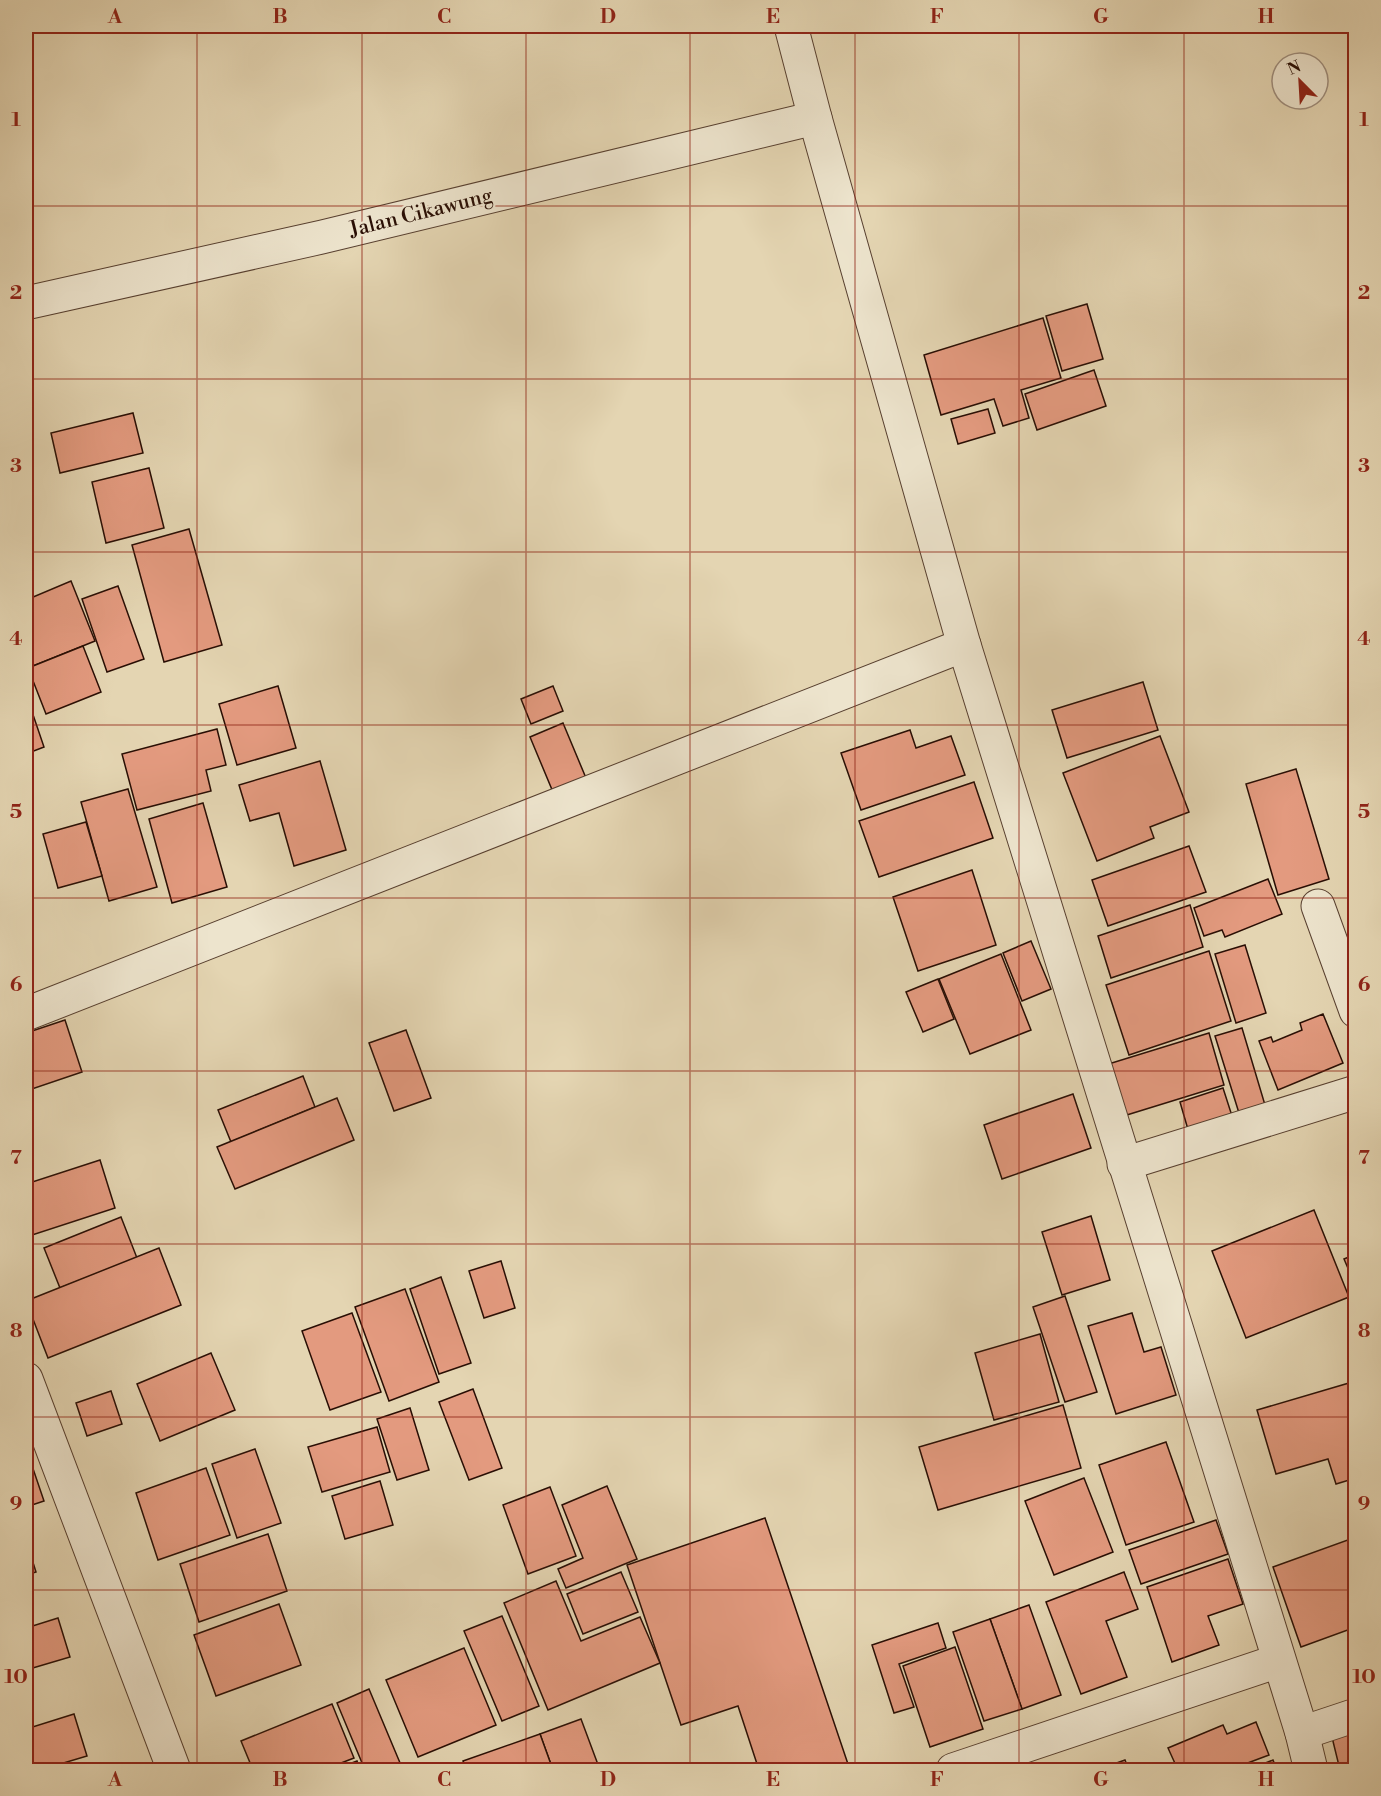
<svg xmlns="http://www.w3.org/2000/svg" width="1381" height="1796" font-family="'Libre Bodoni',serif">
  <style>
    .building { fill: #e39a7f; stroke: #290e04; stroke-width: 1.5 }
    .lines { fill: none; stroke-linecap: round; stroke-linejoin: round }
    .street-casing { stroke: #584030; stroke-width: 35 }
    .street { stroke: #ede4cd; stroke-width: 33 }
    .grid { fill: none; stroke: #8f2418; stroke-width: 1.5; stroke-opacity: 0.55 }
    .labels { text-anchor: middle; dominant-baseline: central; stroke-width: 4.5; stroke-linejoin: round; paint-order: stroke }
    .street-label { font-size: 21px; fill: #290e04; stroke: #ede4cd }
    .neatline { fill: none; stroke: #8f2418; stroke-width: 2 }
    .grid-label { font-size: 20px; text-anchor: middle; font-weight: bold; fill: #8f2418 }
  </style>
  <rect width="100%" height="100%" fill="#e4d5b2"/>
  <filter id="stains"><feTurbulence type="fractalNoise" baseFrequency=".00333" numOctaves="4"/><feColorMatrix values="0 0 0 0 .2 0 0 0 0 .09 0 0 0 0 .02 0 0 0 .5 -.17"/></filter>
  <radialGradient id="worn" r=".72"><stop offset=".6" stop-color="#630" stop-opacity="0"/><stop offset="1" stop-color="#630" stop-opacity=".3"/></radialGradient>
  <g class="building">
    <path d="M 1087,304 L 1103,359 L 1062,371 L 1046,316 Z"/>
    <path d="M 1043,318 L 1061,378 L 1021,390 L 1029,418 L 1003,426 L 994,399 L 941,415 L 924,355 Z"/>
    <path d="M 1094,370 L 1106,406 L 1037,430 L 1025,394 Z"/>
    <path d="M 988,409 L 995,433 L 958,444 L 951,419 Z"/>
    <path d="M 133,413 L 143,453 L 60,473 L 51,433 Z"/>
    <path d="M 149,468 L 164,528 L 106,543 L 92,482 Z"/>
    <path d="M 189,529 L 222,645 L 164,662 L 132,545 Z"/>
    <path d="M 71,581 L 95,641 L 33,666 L 26,646 L 26,600 Z"/>
    <path d="M 118,586 L 144,659 L 107,672 L 82,599 Z"/>
    <path d="M 83,646 L 101,692 L 46,714 L 28,668 Z"/>
    <path d="M 1143,682 L 1158,730 L 1067,758 L 1052,710 Z"/>
    <path d="M 278,686 L 296,748 L 237,765 L 219,704 Z"/>
    <path d="M 553,686 L 563,711 L 531,724 L 521,699 Z"/>
    <path d="M 26,694 L 44,747 L 26,754 Z"/>
    <path d="M 563,723 L 591,790 L 558,804 L 530,737 Z"/>
    <path d="M 217,729 L 226,765 L 206,770 L 211,791 L 137,810 L 122,754 Z"/>
    <path d="M 910,730 L 916,748 L 951,736 L 965,775 L 861,810 L 841,753 Z"/>
    <path d="M 1160,736 L 1189,812 L 1150,827 L 1154,838 L 1097,861 L 1063,773 Z"/>
    <path d="M 320,761 L 346,850 L 294,866 L 279,813 L 250,821 L 239,785 Z"/>
    <path d="M 1296,769 L 1329,879 L 1278,895 L 1246,784 Z"/>
    <path d="M 974,782 L 993,838 L 879,877 L 859,821 Z"/>
    <path d="M 128,789 L 157,887 L 109,901 L 81,802 Z"/>
    <path d="M 203,803 L 227,887 L 172,903 L 149,819 Z"/>
    <path d="M 86,822 L 102,876 L 58,888 L 43,834 Z"/>
    <path d="M 1189,846 L 1206,892 L 1108,926 L 1092,880 Z"/>
    <path d="M 972,870 L 996,945 L 918,971 L 893,897 Z"/>
    <path d="M 1268,879 L 1282,914 L 1225,937 L 1222,930 L 1204,936 L 1194,908 Z"/>
    <path d="M 1190,905 L 1203,947 L 1111,978 L 1098,936 Z"/>
    <path d="M 1031,941 L 1051,989 L 1022,1001 L 1003,953 Z"/>
    <path d="M 1245,945 L 1266,1013 L 1236,1023 L 1215,954 Z"/>
    <path d="M 1209,951 L 1231,1021 L 1129,1055 L 1106,985 Z"/>
    <path d="M 1001,954 L 1031,1030 L 970,1054 L 939,979 Z"/>
    <path d="M 938,979 L 954,1019 L 923,1032 L 906,992 Z"/>
    <path d="M 1323,1014 L 1343,1063 L 1278,1090 L 1259,1041 L 1271,1037 L 1273,1042 L 1302,1030 L 1300,1023 Z"/>
    <path d="M 65,1020 L 82,1072 L 26,1091 L 26,1033 Z"/>
    <path d="M 1242,1028 L 1265,1105 L 1239,1113 L 1215,1036 Z"/>
    <path d="M 406,1030 L 431,1098 L 394,1111 L 369,1043 Z"/>
    <path d="M 1209,1033 L 1224,1085 L 1117,1118 L 1102,1066 Z"/>
    <path d="M 303,1076 L 315,1107 L 231,1142 L 218,1110 Z"/>
    <path d="M 1223,1088 L 1233,1119 L 1189,1133 L 1180,1102 Z"/>
    <path d="M 1073,1094 L 1091,1148 L 1002,1179 L 984,1125 Z"/>
    <path d="M 337,1098 L 354,1140 L 235,1189 L 217,1147 Z"/>
    <path d="M 100,1160 L 115,1208 L 26,1237 L 26,1184 Z"/>
    <path d="M 1314,1210 L 1349,1297 L 1246,1338 L 1212,1251 Z"/>
    <path d="M 1091,1216 L 1110,1280 L 1062,1295 L 1042,1232 Z"/>
    <path d="M 121,1217 L 137,1258 L 60,1288 L 44,1248 Z"/>
    <path d="M 159,1248 L 181,1305 L 48,1358 L 26,1301 Z"/>
    <path d="M 1356,1254 L 1356,1287 L 1344,1259 Z"/>
    <path d="M 501,1261 L 515,1308 L 484,1318 L 469,1271 Z"/>
    <path d="M 441,1277 L 471,1363 L 439,1374 L 410,1289 Z"/>
    <path d="M 405,1289 L 439,1382 L 389,1401 L 355,1307 Z"/>
    <path d="M 1065,1296 L 1097,1392 L 1065,1402 L 1033,1307 Z"/>
    <path d="M 352,1313 L 381,1392 L 330,1410 L 302,1331 Z"/>
    <path d="M 1132,1313 L 1144,1352 L 1161,1347 L 1176,1395 L 1116,1414 L 1088,1326 Z"/>
    <path d="M 1040,1334 L 1059,1402 L 994,1420 L 975,1353 Z"/>
    <path d="M 211,1353 L 235,1410 L 160,1441 L 137,1384 Z"/>
    <path d="M 1349,1383 L 1356,1404 L 1356,1478 L 1336,1484 L 1328,1459 L 1276,1474 L 1257,1410 Z"/>
    <path d="M 473,1389 L 502,1468 L 469,1480 L 439,1402 Z"/>
    <path d="M 111,1391 L 122,1424 L 87,1436 L 76,1403 Z"/>
    <path d="M 1063,1405 L 1081,1468 L 938,1510 L 919,1447 Z"/>
    <path d="M 410,1408 L 429,1470 L 397,1480 L 377,1419 Z"/>
    <path d="M 377,1427 L 390,1472 L 322,1492 L 308,1447 Z"/>
    <path d="M 1166,1442 L 1194,1522 L 1126,1545 L 1099,1465 Z"/>
    <path d="M 26,1448 L 44,1501 L 26,1507 Z"/>
    <path d="M 255,1449 L 281,1523 L 237,1538 L 212,1464 Z"/>
    <path d="M 206,1468 L 230,1535 L 158,1560 L 136,1493 Z"/>
    <path d="M 1084,1478 L 1113,1552 L 1054,1575 L 1025,1501 Z"/>
    <path d="M 380,1481 L 393,1525 L 345,1539 L 332,1496 Z"/>
    <path d="M 607,1486 L 637,1559 L 566,1588 L 558,1569 L 583,1558 L 562,1505 Z"/>
    <path d="M 550,1487 L 576,1556 L 528,1574 L 503,1505 Z"/>
    <path d="M 765,1518 L 850,1770 L 759,1770 L 738,1706 L 681,1725 L 627,1565 Z"/>
    <path d="M 1216,1520 L 1228,1554 L 1141,1584 L 1129,1550 Z"/>
    <path d="M 268,1534 L 287,1591 L 199,1622 L 180,1564 Z"/>
    <path d="M 1356,1537 L 1356,1627 L 1301,1647 L 1273,1567 Z"/>
    <path d="M 26,1540 L 36,1572 L 26,1575 Z"/>
    <path d="M 1228,1559 L 1243,1604 L 1208,1616 L 1219,1645 L 1172,1662 L 1147,1587 Z"/>
    <path d="M 621,1572 L 638,1612 L 583,1634 L 567,1594 Z"/>
    <path d="M 1124,1572 L 1138,1609 L 1106,1621 L 1127,1677 L 1081,1694 L 1046,1602 Z"/>
    <path d="M 556,1581 L 581,1641 L 640,1617 L 660,1663 L 548,1710 L 504,1603 Z"/>
    <path d="M 279,1604 L 301,1665 L 216,1696 L 194,1635 Z"/>
    <path d="M 1029,1605 L 1061,1695 L 1022,1709 L 990,1619 Z"/>
    <path d="M 502,1616 L 539,1706 L 502,1721 L 464,1631 Z"/>
    <path d="M 58,1618 L 70,1657 L 26,1670 L 26,1628 Z"/>
    <path d="M 990,1619 L 1022,1709 L 984,1721 L 953,1632 Z"/>
    <path d="M 938,1623 L 946,1648 L 899,1664 L 914,1707 L 894,1713 L 872,1645 Z"/>
    <path d="M 955,1647 L 983,1729 L 930,1747 L 903,1666 Z"/>
    <path d="M 464,1648 L 496,1725 L 418,1757 L 386,1680 Z"/>
    <path d="M 369,1689 L 403,1770 L 365,1770 L 337,1703 Z"/>
    <path d="M 332,1704 L 354,1758 L 323,1770 L 253,1770 L 241,1741 Z"/>
    <path d="M 74,1714 L 87,1756 L 40,1770 L 26,1770 L 26,1729 Z"/>
    <path d="M 581,1719 L 600,1770 L 553,1770 L 540,1734 Z"/>
    <path d="M 1256,1722 L 1269,1755 L 1229,1770 L 1178,1770 L 1168,1748 L 1223,1725 L 1227,1734 Z"/>
    <path d="M 1356,1723 L 1356,1769 L 1340,1770 L 1330,1729 Z"/>
    <path d="M 540,1734 L 553,1770 L 466,1770 L 463,1761 Z"/>
    <path d="M 1125,1760 L 1129,1770 L 1097,1770 Z"/>
    <path d="M 1273,1760 L 1277,1770 L 1248,1770 Z"/>
    <path d="M 357,1761 L 360,1770 L 333,1770 Z"/>
  </g>
  <g class="lines">
    <defs>
      <g id="street">
        <path d="M 791,26 L 815,118 L 964,645 L 1302,1733 L 1311,1770"/>
        <path d="M 26,303 L 322,237 L 815,118"/>
        <path d="M 1318,906 L 1356,1011"/>
        <path d="M 26,1014 L 964,645"/>
        <path d="M 1124,1164 L 1356,1092"/>
        <path d="M 26,1379 L 174,1770"/>
        <path d="M 1302,1733 L 1356,1715"/>
        <path d="M 953,1770 L 1278,1661"/>
      </g>
    </defs>
    <use href="#street" class="street-casing"/>
    <use href="#street" class="street"/>
  </g>
  <path class="grid" d="M 197,26 L 197,1770M 362,26 L 362,1770M 526,26 L 526,1770M 690,26 L 690,1770M 855,26 L 855,1770M 1019,26 L 1019,1770M 1184,26 L 1184,1770M 26,206 L 1356,206M 26,379 L 1356,379M 26,552 L 1356,552M 26,725 L 1356,725M 26,898 L 1356,898M 26,1071 L 1356,1071M 26,1244 L 1356,1244M 26,1417 L 1356,1417M 26,1590 L 1356,1590"/>
  <g class="labels">
    <g class="street-label">
      <text transform="translate(421 213) rotate(-14)">Jalan Cikawung</text>
    </g>
  </g>
  <rect width="1381" height="1796" fill="none" stroke="#e4d5b2" stroke-width="66"/>
  <g transform="translate(1300 81) rotate(336)"><circle r="28" fill="#ede4cd" stroke="#9f8e7d" stroke-width="1.5"/>
  <path d="M0-4.5L10 22L0 15L-10 22Z" fill="#8f2418"/>
  <text y="-9" font-size="16" font-weight="bold" text-anchor="middle" fill="#290e04">N</text>
  </g>
  <rect x="33" y="33" width="1315" height="1730" class="neatline"/>
  <g class="grid-label">
    <text x="115" y="23">A</text>
    <text x="280" y="23">B</text>
    <text x="444" y="23">C</text>
    <text x="608" y="23">D</text>
    <text x="773" y="23">E</text>
    <text x="937" y="23">F</text>
    <text x="1101" y="23">G</text>
    <text x="1266" y="23">H</text>
    <text x="16" y="126">1</text>
    <text x="1364" y="126">1</text>
    <text x="16" y="299">2</text>
    <text x="1364" y="299">2</text>
    <text x="16" y="472">3</text>
    <text x="1364" y="472">3</text>
    <text x="16" y="645">4</text>
    <text x="1364" y="645">4</text>
    <text x="16" y="818">5</text>
    <text x="1364" y="818">5</text>
    <text x="16" y="991">6</text>
    <text x="1364" y="991">6</text>
    <text x="16" y="1164">7</text>
    <text x="1364" y="1164">7</text>
    <text x="16" y="1337">8</text>
    <text x="1364" y="1337">8</text>
    <text x="16" y="1510">9</text>
    <text x="1364" y="1510">9</text>
    <text x="16" y="1683">10</text>
    <text x="1364" y="1683">10</text>
    <text x="115" y="1786">A</text>
    <text x="280" y="1786">B</text>
    <text x="444" y="1786">C</text>
    <text x="608" y="1786">D</text>
    <text x="773" y="1786">E</text>
    <text x="937" y="1786">F</text>
    <text x="1101" y="1786">G</text>
    <text x="1266" y="1786">H</text>
  </g>
  <rect width="100%" height="100%" filter="url(#stains)"/>
  <rect width="100%" height="100%" fill="url(#worn)"/>
</svg>
